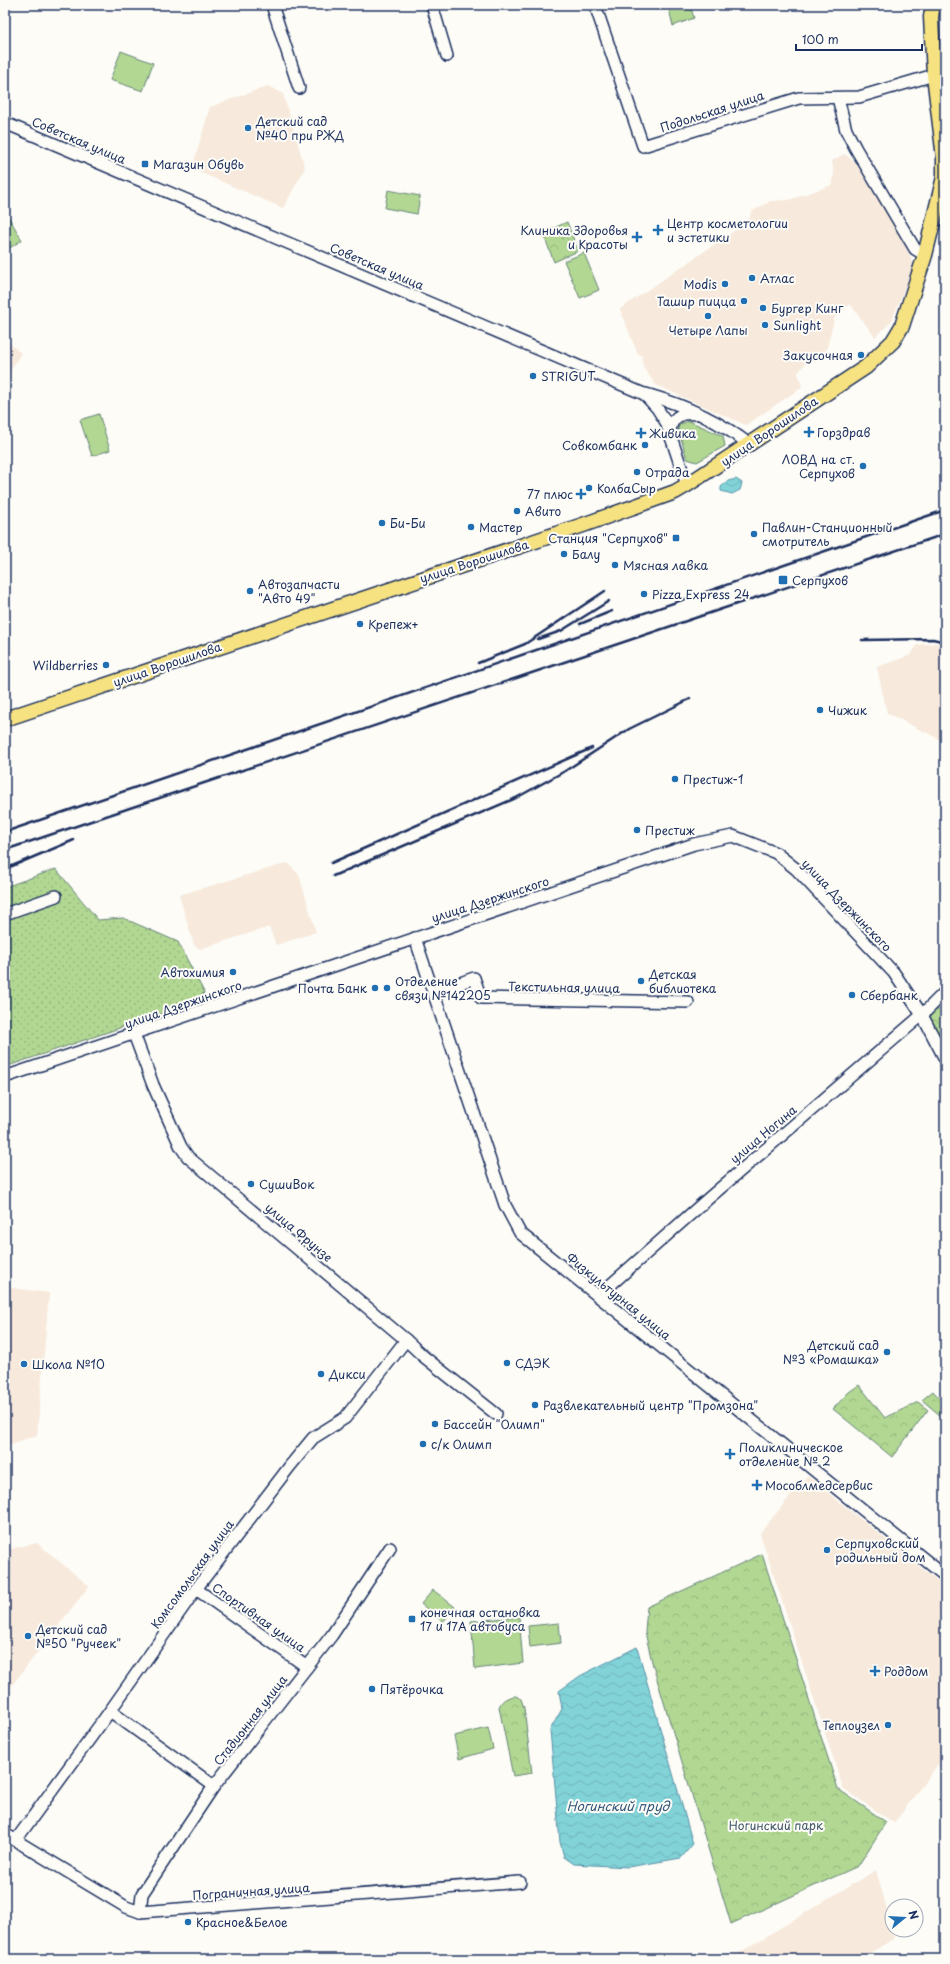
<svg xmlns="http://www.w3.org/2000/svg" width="950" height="1964" font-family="'Playpen Sans',sans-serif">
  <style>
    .built { fill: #f7e9db }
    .grass { fill: #b1d792; stroke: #668378 }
    .park { fill: url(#park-crowns); stroke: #668378 }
    .garden { fill: url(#garden-dots); stroke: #668378 }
    .water { fill: url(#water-waves); stroke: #5891a7 }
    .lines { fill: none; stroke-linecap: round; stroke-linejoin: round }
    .minor-casing { stroke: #1b2f5e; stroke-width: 14 }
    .major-casing { stroke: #1b2f5e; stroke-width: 17 }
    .minor { stroke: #fdfcf7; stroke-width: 11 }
    .major { stroke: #f6e281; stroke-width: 14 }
    .rail { stroke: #1b2f5e; stroke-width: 2.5 }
    .poi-dot { fill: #1f6fb2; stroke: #fdfcf7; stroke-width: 1.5 }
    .labels { text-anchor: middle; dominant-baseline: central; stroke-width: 4; stroke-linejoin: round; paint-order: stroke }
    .street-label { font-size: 12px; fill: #1b2f5e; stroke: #fdfcf7 }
    .poi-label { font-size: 12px; fill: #1b2f5e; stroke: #fdfcf7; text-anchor: start }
    .park-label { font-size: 12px; fill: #40596b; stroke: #fdfcf7 }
    .water-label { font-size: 13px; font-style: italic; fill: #34587c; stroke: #fdfcf7 }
  </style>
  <defs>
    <pattern id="park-crowns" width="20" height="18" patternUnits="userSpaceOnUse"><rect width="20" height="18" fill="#b1d792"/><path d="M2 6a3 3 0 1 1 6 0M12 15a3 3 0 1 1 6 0" fill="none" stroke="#98b980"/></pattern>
    <pattern id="garden-dots" width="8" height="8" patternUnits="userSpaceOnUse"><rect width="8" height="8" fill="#b1d792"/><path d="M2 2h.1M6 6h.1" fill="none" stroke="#98b980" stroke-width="1.8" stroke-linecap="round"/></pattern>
    <pattern id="water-waves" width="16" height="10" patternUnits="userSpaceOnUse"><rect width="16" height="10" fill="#81d3d8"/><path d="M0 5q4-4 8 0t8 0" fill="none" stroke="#6fb5bc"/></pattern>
  </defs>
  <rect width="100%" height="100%" fill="#fdfcf7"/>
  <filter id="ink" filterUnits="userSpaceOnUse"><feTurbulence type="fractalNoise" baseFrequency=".025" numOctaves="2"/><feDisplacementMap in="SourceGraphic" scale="8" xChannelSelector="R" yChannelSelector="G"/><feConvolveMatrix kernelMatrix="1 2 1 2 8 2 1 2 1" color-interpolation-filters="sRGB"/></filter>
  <g filter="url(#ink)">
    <g class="built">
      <path d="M 268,86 L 283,94 L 305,168 L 283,208 L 192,169 L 210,107 Z"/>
      <path d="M 844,154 L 855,162 L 905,244 L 912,261 L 913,268 L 891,322 L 875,337 L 850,304 L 835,316 L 825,355 L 821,353 L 807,361 L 798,373 L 802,387 L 746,425 L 656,385 L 643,367 L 642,356 L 637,352 L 620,309 L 749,221 L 751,212 L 771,201 L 789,200 L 832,185 L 834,174 L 832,161 Z"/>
      <path d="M 5,340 L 21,353 L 5,380 Z"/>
      <path d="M 936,643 L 945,648 L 945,742 L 887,713 L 877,667 L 911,655 L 917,645 Z"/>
      <path d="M 288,863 L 299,875 L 316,932 L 276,945 L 269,927 L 200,949 L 194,945 L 179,895 Z"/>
      <path d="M 5,1287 L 49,1293 L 37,1435 L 5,1446 Z"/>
      <path d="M 807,1476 L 945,1587 L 945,1755 L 894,1823 L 843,1788 L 760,1533 Z"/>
      <path d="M 37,1543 L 89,1586 L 9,1689 L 5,1686 L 5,1550 Z"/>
      <path d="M 876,1870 L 895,1938 L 860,1959 L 729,1959 Z"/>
    </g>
    <g class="grass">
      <path d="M 668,5 L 690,5 L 694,18 L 673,26 Z"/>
      <path d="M 121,51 L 153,63 L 143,91 L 110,80 Z"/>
      <path d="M 388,190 L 420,196 L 417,214 L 385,208 Z"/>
      <path d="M 5,211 L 22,240 L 8,249 L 5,244 Z"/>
      <path d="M 584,253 L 599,290 L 580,298 L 564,261 Z"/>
      <path d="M 99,414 L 110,450 L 92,456 L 80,420 Z"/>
      <path d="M 689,421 L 723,436 L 725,446 L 697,462 L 687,459 L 678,428 L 680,424 Z"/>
      <path d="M 433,1590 L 455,1607 L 443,1622 L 421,1604 Z"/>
      <path d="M 519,1617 L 523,1663 L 475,1669 L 471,1621 Z"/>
      <path d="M 559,1623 L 561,1643 L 530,1647 L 528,1626 Z"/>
      <path d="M 488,1728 L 493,1749 L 459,1759 L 454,1736 Z"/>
    </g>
    <g class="park">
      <path d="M 567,222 L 578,251 L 554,262 L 543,233 Z"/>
      <path d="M 945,1009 L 945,1056 L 922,1012 Z"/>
      <path d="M 859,1385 L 885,1418 L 918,1402 L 928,1410 L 892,1457 L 833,1409 L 849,1392 Z"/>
      <path d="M 933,1391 L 942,1401 L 945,1398 L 945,1412 L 941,1416 L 922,1400 Z"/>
      <path d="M 762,1554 L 838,1789 L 886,1822 L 858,1866 L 731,1924 L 653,1666 L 645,1632 L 647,1607 Z"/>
      <path d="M 516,1696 L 521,1699 L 524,1708 L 532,1773 L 513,1776 L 499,1707 C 502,1699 508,1697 516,1696 Z"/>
    </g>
    <path class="garden" d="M 56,869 L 98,920 L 123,918 L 178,942 L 204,992 L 202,1000 L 5,1067 L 5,887 Z"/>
    <g class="water">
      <path d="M 736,479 L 742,483 L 740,490 L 732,494 L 721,491 L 721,487 L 728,481 Z"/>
      <path d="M 637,1647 L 693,1844 L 681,1858 L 628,1867 L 574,1864 L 564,1857 L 560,1842 L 550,1730 L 562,1709 L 559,1691 L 580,1676 Z"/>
    </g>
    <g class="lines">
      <defs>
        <g id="minor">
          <path d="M 272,5 L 299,88"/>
          <path d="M 432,5 L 447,56"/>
          <path d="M 595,5 L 643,146 L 799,98 L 859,97 L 934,75"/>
          <path d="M 838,98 L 846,130 L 856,149 L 915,249 L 925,255"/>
          <path d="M 5,123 L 644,394 L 657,408 L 666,422 L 687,485"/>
          <path d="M 646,394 C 684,405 720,421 750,445"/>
          <path d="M 670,432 C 671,418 680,412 695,414"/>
          <path d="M 5,914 L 56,896"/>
          <path d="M 415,938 L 505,1205 L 520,1233 L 945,1576"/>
          <path d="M 433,993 L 474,978 L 481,998 L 688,1002"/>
          <path d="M 134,1034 L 153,1085 L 181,1147 L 188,1157 L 406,1340 L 423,1356 L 496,1414"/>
          <path d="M 5,1077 L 694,844 L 733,836 L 776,853 L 796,869 L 894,973 L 922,1015 L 945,1059"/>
          <path d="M 598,1296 L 710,1197 L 922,1015 L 945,992"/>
          <path d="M 196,1589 L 307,1667"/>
          <path d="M 110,1711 L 214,1786"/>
          <path d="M 5,1834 L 126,1907 L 140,1912 L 520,1882"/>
          <path d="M 16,1840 L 110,1711 L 196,1589 L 290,1466 L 313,1438 L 345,1418 L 406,1340"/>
          <path d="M 140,1912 L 142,1894 L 214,1786 L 332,1635 L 390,1548"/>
        </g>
        <path id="major" d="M 5,719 L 583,525 L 675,492 L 687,485 L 866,367 L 893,341 L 902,326 L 925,255 L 944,177 L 944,158 L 934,75 L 931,17 L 933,5"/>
      </defs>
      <use href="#minor" class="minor-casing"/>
      <use href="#major" class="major-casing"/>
      <use href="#minor" class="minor"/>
      <use href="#major" class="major"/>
      <g class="rail">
        <path d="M 580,624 L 612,611"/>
        <path d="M 538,639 L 561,631 L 609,601"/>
        <path d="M 862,640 L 933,639 L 945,642"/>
        <path d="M 478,663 L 525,644 L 605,591"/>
        <path d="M 5,832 L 945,510"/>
        <path d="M 5,850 L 945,534"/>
        <path d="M 331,863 L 592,748"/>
        <path d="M 5,869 L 74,840"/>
        <path d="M 333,876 L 516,798 L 565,771 L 629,729 L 690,699"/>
      </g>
    </g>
  </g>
  <g class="poi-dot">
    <circle cx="248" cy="128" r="4"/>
    <rect x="141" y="160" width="8" height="8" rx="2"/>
    <path d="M656 224h4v4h4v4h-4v4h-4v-4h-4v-4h4z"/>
    <path d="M635 231h4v4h4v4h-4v4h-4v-4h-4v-4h4z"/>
    <circle cx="752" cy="278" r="4"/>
    <circle cx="725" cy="284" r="4"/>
    <circle cx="744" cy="301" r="4"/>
    <circle cx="763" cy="308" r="4"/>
    <circle cx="708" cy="316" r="4"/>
    <circle cx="765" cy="325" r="4"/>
    <circle cx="861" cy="355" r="4"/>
    <circle cx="533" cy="376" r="4"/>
    <path d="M807 426h4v4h4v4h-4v4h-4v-4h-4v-4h4z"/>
    <path d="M639 427h4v4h4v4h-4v4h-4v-4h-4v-4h4z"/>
    <circle cx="645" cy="445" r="4"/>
    <circle cx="863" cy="466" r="4"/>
    <circle cx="637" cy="472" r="4"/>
    <circle cx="589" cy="488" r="4"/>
    <path d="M579 488h4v4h4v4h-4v4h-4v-4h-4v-4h4z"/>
    <circle cx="517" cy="511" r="4"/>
    <circle cx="382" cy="523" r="4"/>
    <circle cx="471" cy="527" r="4"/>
    <circle cx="754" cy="534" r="4"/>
    <rect x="672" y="534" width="8" height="8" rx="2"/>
    <circle cx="564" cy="554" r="4"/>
    <circle cx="615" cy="565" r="4"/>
    <rect x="778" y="575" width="10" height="10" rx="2"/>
    <circle cx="250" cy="591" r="4"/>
    <circle cx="644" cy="594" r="4"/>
    <circle cx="360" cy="624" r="4"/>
    <circle cx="106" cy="665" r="4"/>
    <circle cx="820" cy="710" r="4"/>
    <circle cx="675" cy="779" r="4"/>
    <circle cx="637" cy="830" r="4"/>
    <circle cx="233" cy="972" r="4"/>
    <circle cx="641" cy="981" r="4"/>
    <circle cx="375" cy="988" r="4"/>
    <circle cx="387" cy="988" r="4"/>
    <circle cx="852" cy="995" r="4"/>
    <circle cx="251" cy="1184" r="4"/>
    <circle cx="887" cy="1352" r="4"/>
    <circle cx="507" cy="1363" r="4"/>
    <circle cx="24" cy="1364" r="4"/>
    <circle cx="321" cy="1374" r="4"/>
    <circle cx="535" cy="1405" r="4"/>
    <circle cx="435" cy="1424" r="4"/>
    <circle cx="423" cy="1444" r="4"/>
    <path d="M728 1448h4v4h4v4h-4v4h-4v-4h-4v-4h4z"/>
    <path d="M755 1479h4v4h4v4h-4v4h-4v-4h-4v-4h4z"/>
    <circle cx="827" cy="1550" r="4"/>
    <rect x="408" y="1615" width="8" height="8" rx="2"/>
    <circle cx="28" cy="1636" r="4"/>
    <path d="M873 1665h4v4h4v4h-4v4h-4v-4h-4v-4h4z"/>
    <circle cx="372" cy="1689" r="4"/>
    <circle cx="888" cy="1725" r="4"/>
    <circle cx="188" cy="1922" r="4"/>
  </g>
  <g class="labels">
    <g class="street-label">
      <text transform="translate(712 111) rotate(-18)">Подольская улица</text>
      <text transform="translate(79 140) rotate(23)">Советская улица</text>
      <text transform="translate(377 266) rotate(23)">Советская улица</text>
      <text transform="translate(769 431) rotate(-34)">улица Ворошилова</text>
      <text transform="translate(474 561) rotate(-18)">улица Ворошилова</text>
      <text transform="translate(167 664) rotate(-19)">улица Ворошилова</text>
      <text transform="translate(490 899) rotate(-18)">улица Дзержинского</text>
      <text transform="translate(847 905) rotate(46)">улица Дзержинского</text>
      <text transform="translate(564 987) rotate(1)">Текстильная улица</text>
      <text transform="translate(183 1004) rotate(-19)">улица Дзержинского</text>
      <text transform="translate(763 1134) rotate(-40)">улица Ногина</text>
      <text transform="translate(299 1232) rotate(40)">улица Фрунзе</text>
      <text transform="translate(619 1296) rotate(39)">Физкультурная улица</text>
      <text transform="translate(192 1574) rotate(-54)">Комсомольская улица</text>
      <text transform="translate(259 1617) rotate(35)">Спортивная улица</text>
      <text transform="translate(250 1720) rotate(-52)">Стадионная улица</text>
      <text transform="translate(251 1891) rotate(-4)">Пограничная улица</text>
    </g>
    <g class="poi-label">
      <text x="256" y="121">Детский сад<tspan x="256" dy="14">№40 при РЖД</tspan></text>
      <text x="153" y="164">Магазин Обувь</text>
      <text x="667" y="223">Центр косметологии<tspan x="667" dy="14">и эстетики</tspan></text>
      <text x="628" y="230" text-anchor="end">Клиника Здоровья<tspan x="628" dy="14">и Красоты</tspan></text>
      <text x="760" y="278">Атлас</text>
      <text x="717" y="284" text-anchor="end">Modis</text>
      <text x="736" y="301" text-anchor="end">Ташир пицца</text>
      <text x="771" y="308">Бургер Кинг</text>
      <text x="773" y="325">Sunlight</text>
      <text x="708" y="330" text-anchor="middle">Четыре Лапы</text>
      <text x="853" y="355" text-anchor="end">Закусочная</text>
      <text x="541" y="376">STRIGUT</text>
      <text x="817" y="432">Горздрав</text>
      <text x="649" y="433">Живика</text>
      <text x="637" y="445" text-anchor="end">Совкомбанк</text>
      <text x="855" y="459" text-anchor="end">ЛОВД на ст.<tspan x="855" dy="14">Серпухов</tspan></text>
      <text x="645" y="472">Отрада</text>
      <text x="597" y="488">КолбаСыр</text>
      <text x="573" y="494" text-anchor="end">77 плюс</text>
      <text x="525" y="511">Авито</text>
      <text x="390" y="523">Би-Би</text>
      <text x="479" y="527">Мастер</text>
      <text x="762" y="527">Павлин-Станционный<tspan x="762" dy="14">смотритель</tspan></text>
      <text x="668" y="538" text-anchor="end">Станция "Серпухов"</text>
      <text x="572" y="554">Балу</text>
      <text x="623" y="565">Мясная лавка</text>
      <text x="792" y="580">Серпухов</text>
      <text x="258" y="584">Автозапчасти<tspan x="258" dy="14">"Авто 49"</tspan></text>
      <text x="652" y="594">Pizza Express 24</text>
      <text x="368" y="624">Крепеж+</text>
      <text x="98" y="665" text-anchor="end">Wildberries</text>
      <text x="828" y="710">Чижик</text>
      <text x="683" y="779">Престиж-1</text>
      <text x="645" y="830">Престиж</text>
      <text x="225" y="972" text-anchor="end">Автохимия</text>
      <text x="649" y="974">Детская<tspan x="649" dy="14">библиотека</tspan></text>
      <text x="395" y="981">Отделение<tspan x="395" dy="14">связи №142205</tspan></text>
      <text x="367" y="988" text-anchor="end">Почта Банк</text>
      <text x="860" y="995">Сбербанк</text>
      <text x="259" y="1184">СушиВок</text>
      <text x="879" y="1345" text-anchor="end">Детский сад<tspan x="879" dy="14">№3 «Ромашка»</tspan></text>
      <text x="515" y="1363">СДЭК</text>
      <text x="32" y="1364">Школа №10</text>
      <text x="329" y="1374">Дикси</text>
      <text x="543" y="1405">Развлекательный центр "Промзона"</text>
      <text x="443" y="1424">Бассейн "Олимп"</text>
      <text x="431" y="1444">с/к Олимп</text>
      <text x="739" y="1447">Поликлиническое<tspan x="739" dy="14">отделение № 2</tspan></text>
      <text x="765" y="1485">Мособлмедсервис</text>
      <text x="835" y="1543">Серпуховский<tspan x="835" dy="14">родильный дом</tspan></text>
      <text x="420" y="1612">конечная остановка<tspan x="420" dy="14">17 и 17А автобуса</tspan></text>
      <text x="36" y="1629">Детский сад<tspan x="36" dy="14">№50 "Ручеек"</tspan></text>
      <text x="884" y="1671">Роддом</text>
      <text x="380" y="1689">Пятёрочка</text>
      <text x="880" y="1725" text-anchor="end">Теплоузел</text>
      <text x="196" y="1922">Красное&amp;Белое</text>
    </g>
    <g class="park-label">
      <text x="776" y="1825">Ногинский парк</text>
    </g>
    <g class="water-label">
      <text x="618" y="1805">Ногинский пруд</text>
    </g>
  </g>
  <rect width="950" height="1964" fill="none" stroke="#fdfcf7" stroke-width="20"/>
  <rect x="10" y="10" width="930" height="1944" fill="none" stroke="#1b2f5e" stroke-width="1.5" filter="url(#ink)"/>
  <g transform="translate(904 1918) rotate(72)"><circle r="19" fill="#fdfcf7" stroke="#a3aaba"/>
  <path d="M0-3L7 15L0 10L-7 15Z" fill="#1f6fb2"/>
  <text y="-6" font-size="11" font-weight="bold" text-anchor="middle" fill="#1b2f5e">N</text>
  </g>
  <path d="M796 44v6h126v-6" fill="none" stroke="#1b2f5e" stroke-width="2"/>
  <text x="802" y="44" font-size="12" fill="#1b2f5e" stroke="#fdfcf7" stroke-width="3" paint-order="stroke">100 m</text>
</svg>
